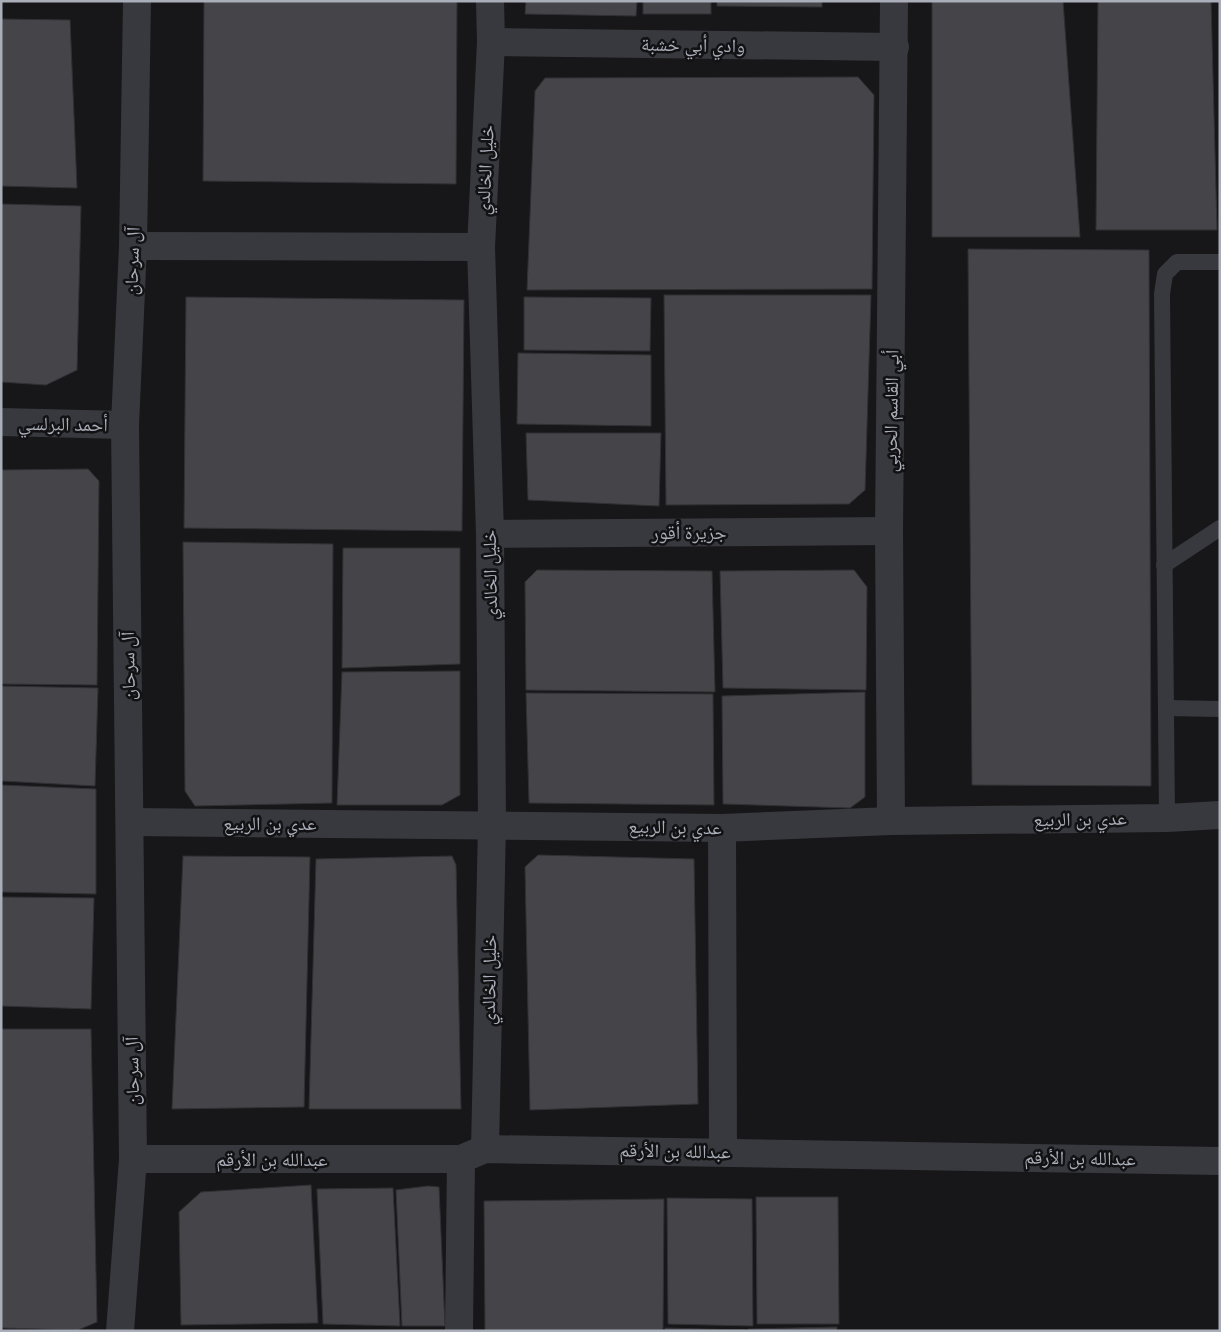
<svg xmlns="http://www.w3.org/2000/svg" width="1221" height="1332" font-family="Figtree,'Noto Naskh Arabic',sans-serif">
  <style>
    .building { fill: #444449; stroke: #313135 }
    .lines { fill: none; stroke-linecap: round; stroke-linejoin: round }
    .service { stroke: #38393e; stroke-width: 16 }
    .minor { stroke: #38393e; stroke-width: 28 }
    .labels { text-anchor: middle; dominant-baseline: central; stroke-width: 5; stroke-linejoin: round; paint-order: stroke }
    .street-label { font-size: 19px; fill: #aaaeb8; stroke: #121214 }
  </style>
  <rect width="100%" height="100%" fill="#171719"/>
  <g class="building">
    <path d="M 204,1 L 457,1 L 456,184 L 203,181 Z"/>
    <path d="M 526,1 L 637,1 L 636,16 L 525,14 Z"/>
    <rect x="643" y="1" width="68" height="13"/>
    <path d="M 717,1 L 822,1 L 822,7 L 717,6 Z"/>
    <path d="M 932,1 L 1063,1 L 1080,237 L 932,237 Z"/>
    <path d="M 1098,1 L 1211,1 L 1217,230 L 1096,230 Z"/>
    <path d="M 1,19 L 70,20 L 77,188 L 1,186 Z"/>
    <path d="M 858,77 L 874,95 L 872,289 L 527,290 L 535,91 L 545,78 Z"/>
    <path d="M 1,204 L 81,206 L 77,370 L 46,385 L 1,382 Z"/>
    <path d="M 968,249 L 1149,250 L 1151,786 L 972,785 Z"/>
    <path d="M 664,295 L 871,295 L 865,490 L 849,504 L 666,505 Z"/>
    <path d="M 186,297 L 464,300 L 462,531 L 184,528 Z"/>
    <path d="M 524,297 L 651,298 L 650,351 L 524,350 Z"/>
    <path d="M 518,353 L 651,355 L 651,426 L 517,424 Z"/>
    <path d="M 526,433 L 661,433 L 659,506 L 528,500 Z"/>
    <path d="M 88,469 L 99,481 L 97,685 L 1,684 L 1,470 Z"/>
    <path d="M 183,542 L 333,544 L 332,803 L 195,806 L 185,791 Z"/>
    <path d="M 343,548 L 460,548 L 460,664 L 342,668 Z"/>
    <path d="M 537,570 L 712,571 L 715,692 L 526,690 L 525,582 Z"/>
    <path d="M 854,570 L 867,587 L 866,690 L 723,688 L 720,571 Z"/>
    <path d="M 460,671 L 460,795 L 442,805 L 337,805 L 342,672 Z"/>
    <path d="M 1,686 L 98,688 L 95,786 L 1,781 Z"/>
    <path d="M 865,692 L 865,797 L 850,808 L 723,804 L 722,696 Z"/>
    <path d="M 526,693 L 713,694 L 714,805 L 529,803 Z"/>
    <path d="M 1,785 L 96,789 L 96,894 L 1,892 Z"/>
    <path d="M 538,855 L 694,859 L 698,1104 L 530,1110 L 525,867 Z"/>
    <path d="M 183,856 L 310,857 L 304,1107 L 172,1109 Z"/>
    <path d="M 452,856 L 456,865 L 461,1109 L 309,1109 L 316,859 Z"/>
    <path d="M 1,897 L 94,898 L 91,1009 L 1,1006 Z"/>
    <path d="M 1,1029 L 91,1029 L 97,1322 L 78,1330 L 1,1328 Z"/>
    <path d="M 311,1185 L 318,1323 L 181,1325 L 179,1212 L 201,1192 Z"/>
    <path d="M 428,1186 L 439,1187 L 445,1326 L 402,1326 L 396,1190 Z"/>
    <path d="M 393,1188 L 400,1326 L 323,1324 L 317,1189 Z"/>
    <path d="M 756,1197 L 838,1197 L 839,1324 L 757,1324 Z"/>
    <path d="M 667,1198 L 752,1199 L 753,1326 L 668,1324 Z"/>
    <path d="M 664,1199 L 663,1331 L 485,1331 L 484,1201 Z"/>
    <path d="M 837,1327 L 837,1331 L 748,1331 L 748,1329 Z"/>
    <path d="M 665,1328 L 745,1330 L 665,1331 Z"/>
  </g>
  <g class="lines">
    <g class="service">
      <path d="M 1164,565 L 1220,528"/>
      <path d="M 1166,708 L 1220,709"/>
      <path d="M 1167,818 L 1162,294 L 1165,274 L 1177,262 L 1220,262"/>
    </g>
    <g class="minor">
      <path d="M 491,42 L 895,47"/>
      <path d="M 133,246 L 481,247"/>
      <path d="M 1,422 L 125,425"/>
      <path d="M 490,534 L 889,531"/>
      <path d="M 891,821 L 889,531 L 894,1"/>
      <path d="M 130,822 L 722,828 L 891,821 L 1167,818 L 1220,815"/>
      <path d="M 722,828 L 723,1151"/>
      <path d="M 485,1149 L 492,825 L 490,534 L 481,247 L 491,42 L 490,1"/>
      <path d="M 133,1159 L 461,1159 L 485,1149 L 1220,1161"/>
      <path d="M 120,1331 L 133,1159 L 125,425 L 133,246 L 137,1"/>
      <path d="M 459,1331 L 461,1159"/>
    </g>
  </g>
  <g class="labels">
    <g class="street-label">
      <text transform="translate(693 45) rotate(1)">وادي أبي خشبة</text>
      <text transform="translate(485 170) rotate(-87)">خليل الخالدي</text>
      <text transform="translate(132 261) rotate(-88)">آل سرحان</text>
      <text transform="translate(891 411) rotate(-89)">أبي القاسم الحربي</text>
      <text transform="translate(63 424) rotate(1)">أحمد البرلسي</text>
      <text x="689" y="532">جزيرة أقور</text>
      <text transform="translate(490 575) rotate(-91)">خليل الخالدي</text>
      <text transform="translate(128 666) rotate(-91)">آل سرحان</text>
      <text transform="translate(1080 819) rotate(-1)">عدي بن الربيع</text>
      <text x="270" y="823">عدي بن الربيع</text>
      <text transform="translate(675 827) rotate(1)">عدي بن الربيع</text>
      <text transform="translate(489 980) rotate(-89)">خليل الخالدي</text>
      <text transform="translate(132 1071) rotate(-91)">آل سرحان</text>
      <text transform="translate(675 1151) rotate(1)">عبدالله بن الأرقم</text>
      <text transform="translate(1080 1158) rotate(1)">عبدالله بن الأرقم</text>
      <text x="272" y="1159">عبدالله بن الأرقم</text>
    </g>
  </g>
  <rect width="1221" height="1332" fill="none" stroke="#aaaeb8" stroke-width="5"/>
</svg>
